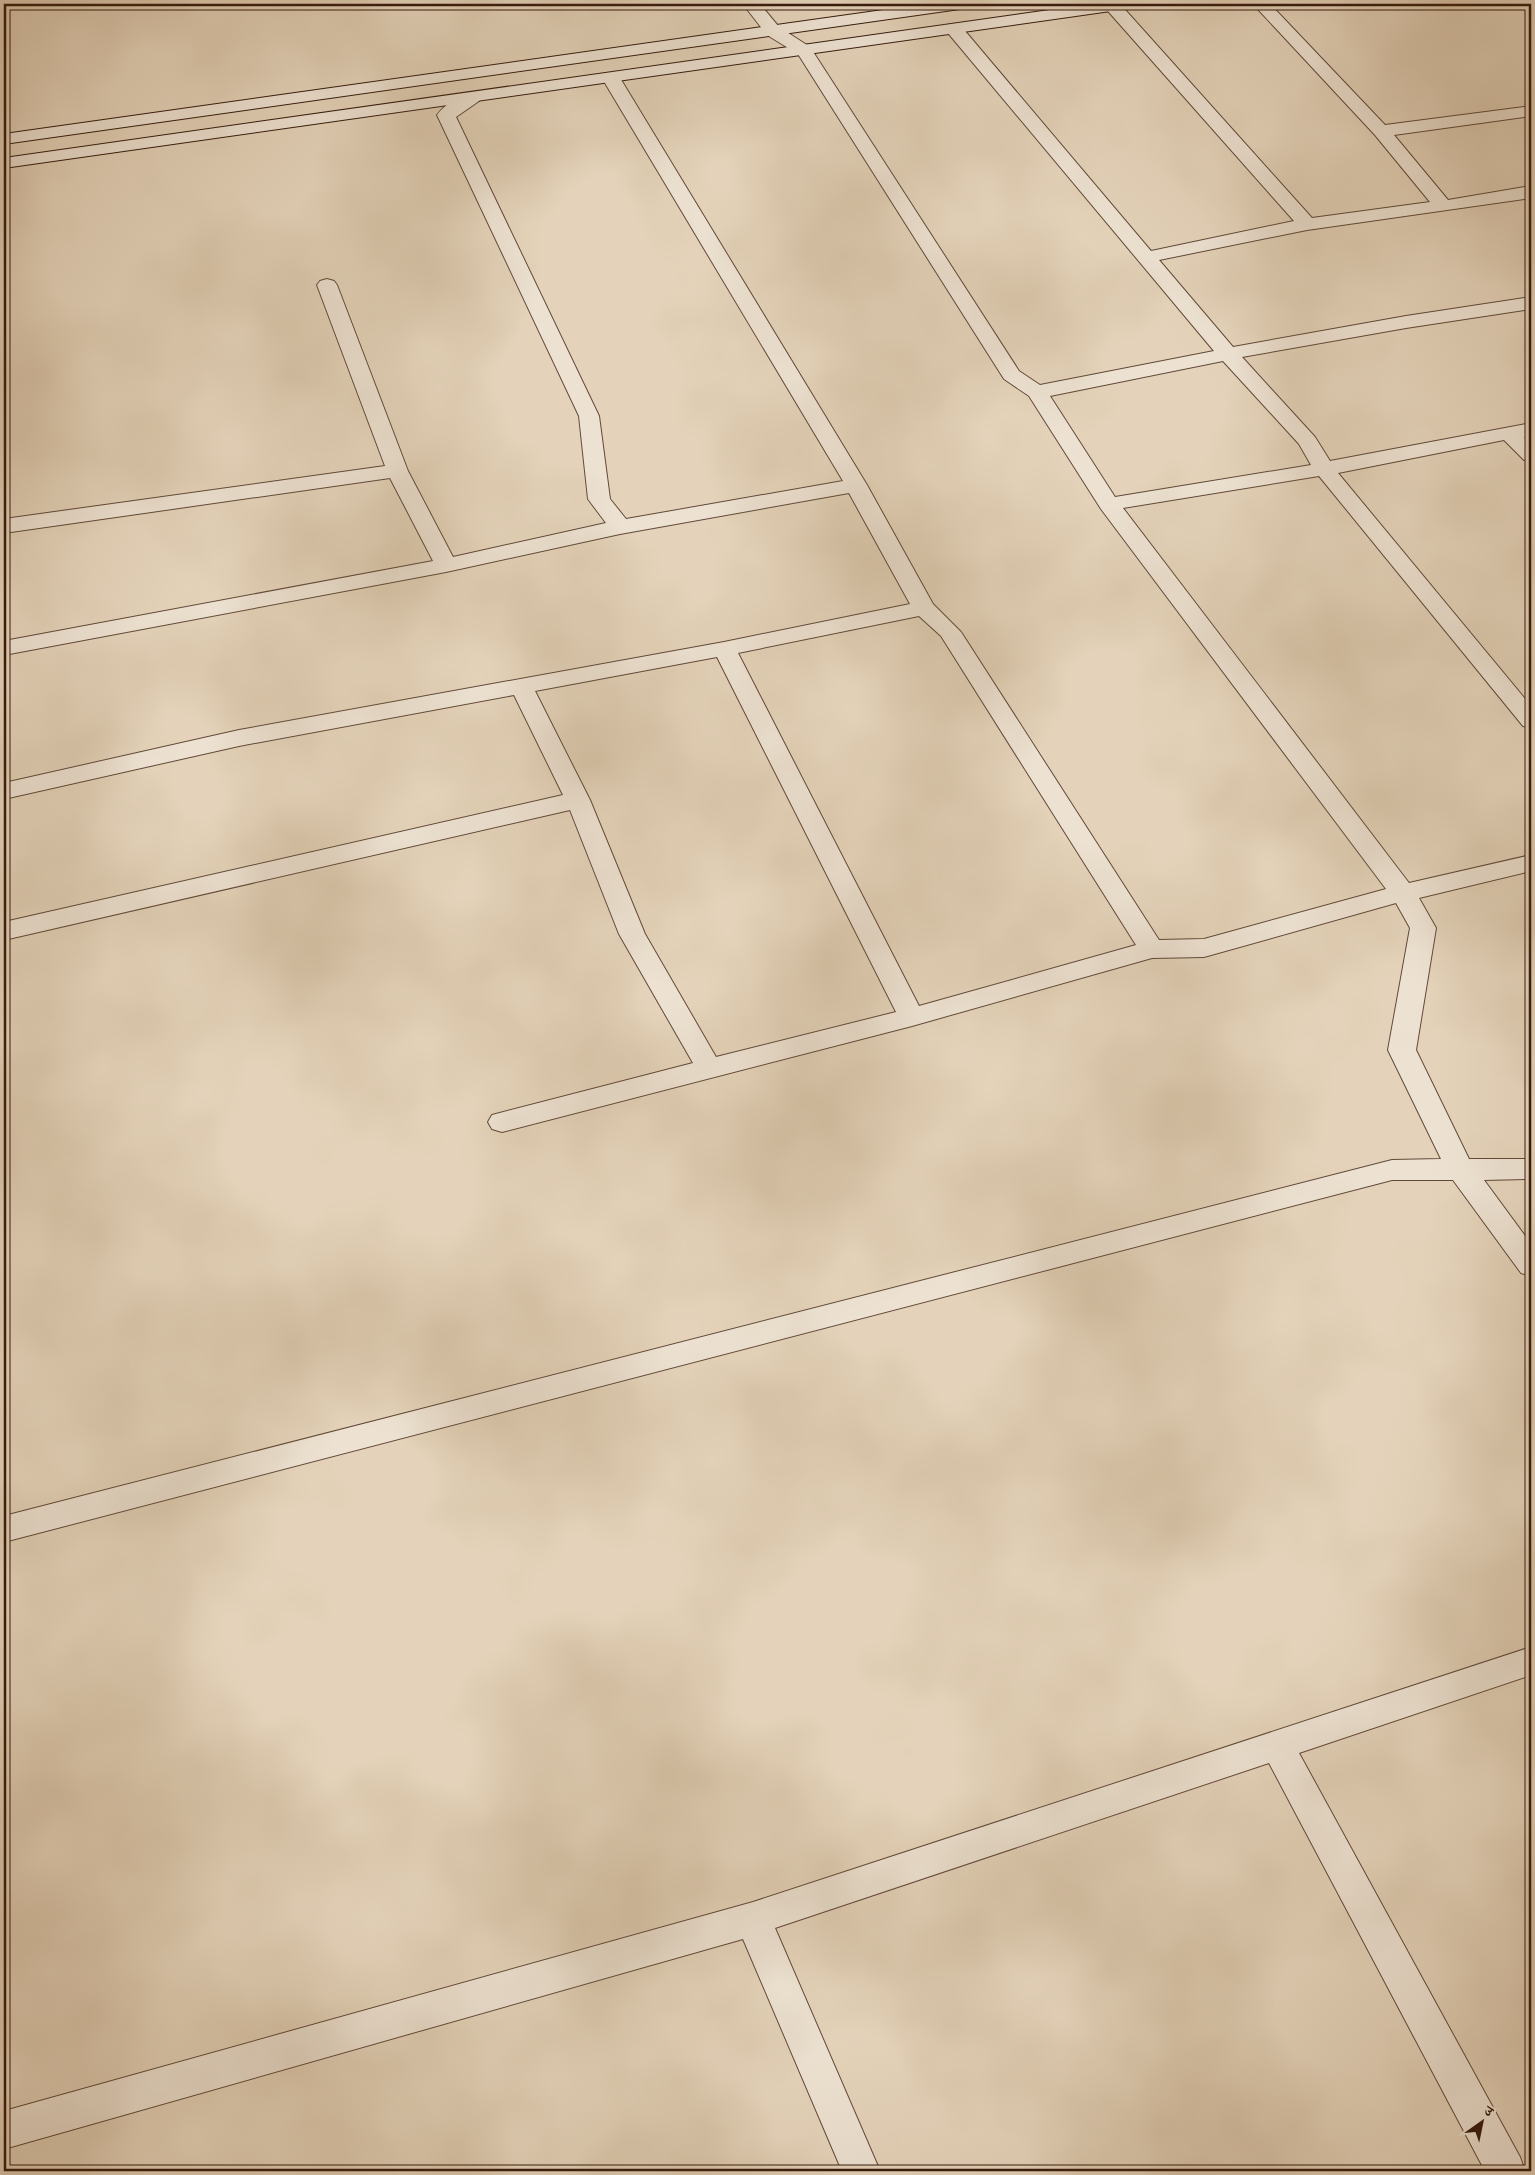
<svg xmlns="http://www.w3.org/2000/svg" width="1535" height="2175" font-family="Cardo,'Noto Serif Devanagari',serif">
  <style>
    .lines { fill: none; stroke-linecap: round; stroke-linejoin: round }
    .minor-casing { stroke: #624939; stroke-width: 2 }
    .secondary-casing { stroke: #361b0e; stroke-width: 2 }
    .minor { fill: #ede2d2; fill-rule: evenodd }
    .secondary { fill: #ede2d2; fill-rule: evenodd }
  </style>
  <rect width="100%" height="100%" fill="#e4d3ba"/>
  <filter id="stains"><feTurbulence type="fractalNoise" baseFrequency=".004" numOctaves="4"/><feColorMatrix values="0 0 0 0 .2 0 0 0 0 .09 0 0 0 0 .02 0 0 0 .5 -.17"/></filter>
  <radialGradient id="worn" r=".72"><stop offset=".6" stop-color="#630" stop-opacity="0"/><stop offset="1" stop-color="#630" stop-opacity=".3"/></radialGradient>
  <g class="lines">
    <defs>
      <g id="minor">
        <path d="M 743,4 L 760,4 L 779,27 L 810,47 L 1019,371 L 1040,385 L 1214,351 L 948,33 L 946,29 L 948,25 L 960,25 L 1151,251 L 1294,221 L 1107,10 L 1105,6 L 1106,4 L 1120,4 L 1312,218 L 1430,202 L 1375,135 L 1253,4 L 1270,4 L 1385,125 L 1531,106 L 1531,116 L 1394,135 L 1448,200 L 1531,186 L 1531,198 L 1307,230 L 1159,260 L 1233,347 L 1406,316 L 1531,297 L 1531,309 L 1406,328 L 1242,357 L 1315,437 L 1330,461 L 1531,423 L 1531,435 L 1524,437 L 1531,444 L 1531,462 L 1524,460 L 1504,440 L 1338,473 L 1531,706 L 1531,728 L 1523,726 L 1319,476 L 1123,508 L 1409,883 L 1531,855 L 1531,871 L 1419,898 L 1436,928 L 1416,1050 L 1469,1159 L 1531,1159 L 1531,1179 L 1484,1180 L 1531,1244 L 1531,1276 L 1521,1273 L 1453,1180 L 1392,1180 L 4,1542 L 4,1516 L 1392,1160 L 1441,1159 L 1388,1050 L 1410,928 L 1396,903 L 1204,957 L 1152,958 L 912,1026 L 502,1132 L 492,1129 L 488,1122 L 492,1115 L 693,1063 L 619,934 L 570,810 L 4,940 L 4,922 L 563,795 L 514,695 L 239,746 L 4,799 L 4,783 L 239,730 L 724,642 L 910,604 L 849,493 L 620,534 L 446,572 L 4,655 L 4,641 L 433,561 L 390,478 L 4,533 L 4,519 L 385,466 L 317,285 L 320,281 L 327,279 L 334,281 L 337,285 L 408,471 L 453,557 L 606,523 L 588,499 L 579,416 L 437,115 C 445,104 466,90 479,93 L 482,97 L 479,101 L 456,117 L 599,416 L 610,499 L 626,519 L 843,481 L 602,78 L 605,74 L 611,73 L 617,74 L 620,78 L 867,485 L 933,604 L 961,632 L 1159,940 L 1204,939 L 1386,889 L 1101,509 L 1029,396 L 1004,379 L 798,54 L 767,35 ZM 1223,361 L 1299,444 L 1311,465 L 1115,497 L 1050,396 ZM 919,616 L 941,636 L 1136,945 L 919,1006 L 738,653 ZM 717,657 L 896,1012 L 716,1057 L 645,934 L 590,800 L 535,691 Z"/>
        <path d="M 1531,1647 L 1531,1675 L 1299,1753 L 1520,2157 L 1525,2171 L 1485,2171 L 1269,1763 L 775,1928 L 880,2171 L 842,2171 L 743,1939 L 4,2149 L 4,2111 L 753,1902 Z"/>
      </g>
      <g id="secondary">
        <path d="M 926,4 L 968,4 L 966,8 L 960,9 L 4,144 L 4,134 Z"/>
        <path d="M 1092,4 L 1133,4 L 1131,8 L 1125,9 L 4,168 L 4,158 Z"/>
      </g>
    </defs>
    <use href="#minor" class="minor-casing"/>
    <use href="#secondary" class="secondary-casing"/>
    <use href="#minor" class="minor"/>
    <use href="#secondary" class="secondary"/>
  </g>
  <rect width="1535" height="2175" fill="none" stroke="#e4d3ba" stroke-width="20"/>
  <rect x="5" y="5" width="1525" height="2165" fill="none" stroke="#361b0e" stroke-width="2.5"/>
  <rect x="10" y="10" width="1515" height="2155" fill="none" stroke="#361b0e"/>
  <g transform="translate(1482 2122) rotate(33)" stroke="#ede2d2" stroke-width="4" paint-order="stroke">
  <path d="M0-4L9 19L0 12L-9 19Z" fill="#361b0e"/>
  <text y="-8" font-size="14" font-weight="bold" text-anchor="middle" fill="#361b0e">उ</text>
  </g>
  <rect width="100%" height="100%" filter="url(#stains)"/>
  <rect width="100%" height="100%" fill="url(#worn)"/>
</svg>
